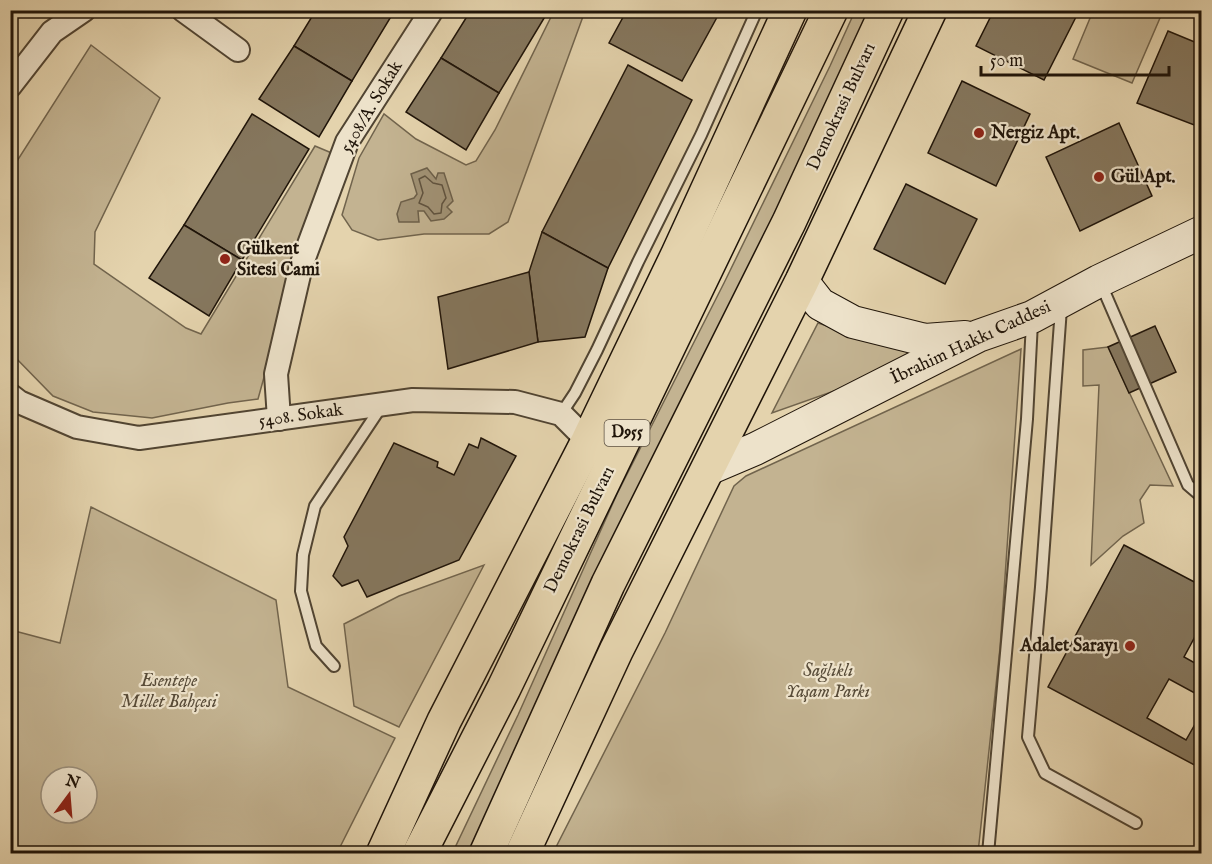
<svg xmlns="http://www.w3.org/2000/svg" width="1212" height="864" font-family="'IM FELL English',serif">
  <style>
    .green { fill: #c3b391; stroke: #71644d; stroke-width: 1.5; fill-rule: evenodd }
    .water { fill: #a19275; stroke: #6d604a; stroke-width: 1.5 }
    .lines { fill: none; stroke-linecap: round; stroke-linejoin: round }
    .shore { stroke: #60533f; stroke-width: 1.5 }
    .building { fill: #85775e; stroke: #1f1409; stroke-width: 1.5 }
    .lane-casing { stroke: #504432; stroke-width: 14 }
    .street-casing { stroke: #504432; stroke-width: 26 }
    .secondary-casing { stroke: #1f1409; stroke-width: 34 }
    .highway-casing { stroke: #1f1409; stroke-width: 36 }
    .lane { stroke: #ede2ca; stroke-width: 10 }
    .street { stroke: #ede2ca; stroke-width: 22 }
    .secondary { stroke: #ede2ca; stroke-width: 32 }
    .highway { stroke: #e4d3ad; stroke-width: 33 }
    .poi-dot { fill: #8f2418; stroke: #ede2ca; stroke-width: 2 }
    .labels { text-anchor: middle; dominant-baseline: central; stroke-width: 4.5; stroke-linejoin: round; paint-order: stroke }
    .shield { fill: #ede2ca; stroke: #5d5243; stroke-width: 1.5 }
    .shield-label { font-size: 16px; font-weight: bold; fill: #1f1409 }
    .street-label { font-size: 18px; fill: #1f1409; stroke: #ede2ca }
    .poi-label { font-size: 18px; font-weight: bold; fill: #1f1409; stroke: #ede2ca; text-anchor: start }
    .park-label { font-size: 18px; font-style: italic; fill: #584c39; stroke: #ede2ca }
  </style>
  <rect width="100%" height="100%" fill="#e4d3ad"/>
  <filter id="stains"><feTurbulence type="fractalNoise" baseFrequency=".00333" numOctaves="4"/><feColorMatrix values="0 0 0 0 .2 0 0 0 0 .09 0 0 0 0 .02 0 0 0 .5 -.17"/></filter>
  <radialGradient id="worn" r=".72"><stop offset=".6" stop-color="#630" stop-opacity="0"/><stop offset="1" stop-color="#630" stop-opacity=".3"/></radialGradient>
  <g class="green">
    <path d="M 554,11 L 585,11 L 508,222 L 489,234 L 424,234 L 378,240 L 352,230 L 342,215 L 359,158 L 384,114 L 416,139 L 466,165 L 476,161 L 495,130 Z"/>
    <path d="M 855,11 L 872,11 L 475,853 L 452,854 L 518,715 L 617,494 L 724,283 L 830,66 Z"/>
    <path d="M 1093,11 L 1163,11 L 1132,83 L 1073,59 Z"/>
    <path d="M 91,45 L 160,98 L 95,232 L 94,264 L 186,328 L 201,334 L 315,146 L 334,154 L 311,207 L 258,399 L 228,403 L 152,418 L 93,412 L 53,396 L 14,356 L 11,350 L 10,172 Z"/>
    <path d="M 818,323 L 879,343 L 917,349 L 885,373 L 772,413 Z"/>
    <path d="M 1108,347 L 1173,486 L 1150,485 L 1140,500 L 1144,523 L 1123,536 L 1091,565 L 1099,385 L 1083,386 L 1083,350 Z"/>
    <path d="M 1021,349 L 1000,648 L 978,853 L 553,853 L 665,633 L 734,486 L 746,476 Z"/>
    <path d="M 91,507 L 276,600 L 288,687 L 395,738 L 337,853 L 11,853 L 11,630 L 60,643 ZM 51,777 L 87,777 L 87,813 L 51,813 Z"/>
    <path d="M 484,565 L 399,727 L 354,706 L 344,624 L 399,596 Z"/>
  </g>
  <path class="water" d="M 427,168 L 436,179 L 438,173 L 444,173 L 453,201 L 447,207 L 452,212 L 444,219 L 431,221 L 424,211 L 418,211 L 419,222 L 399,222 L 397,214 L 401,202 L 414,198 L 417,194 L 411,174 Z"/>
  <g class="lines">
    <path class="shore" d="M 425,176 L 433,183 L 442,185 L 446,198 L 442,204 L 441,213 L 434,214 L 428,207 L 419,203 L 423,193 L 419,179 Z"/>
  </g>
  <g class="building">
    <path d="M 316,10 L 395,10 L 352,81 L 294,46 Z"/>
    <path d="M 471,10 L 549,10 L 499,93 L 441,58 Z"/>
    <path d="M 627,10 L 721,10 L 682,81 L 609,43 Z"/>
    <path d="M 994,10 L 1079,11 L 1044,80 L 976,46 Z"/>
    <path d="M 1168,31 L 1202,45 L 1202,128 L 1137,103 Z"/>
    <path d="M 294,46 L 352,81 L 319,137 L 259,99 Z"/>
    <path d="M 441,58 L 499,93 L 466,150 L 406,112 Z"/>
    <path d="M 628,65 L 692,100 L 608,268 L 542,232 Z"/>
    <path d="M 962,81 L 1030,114 L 996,186 L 928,153 Z"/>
    <path d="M 252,114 L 309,149 L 242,260 L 184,225 Z"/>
    <path d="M 1119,123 L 1152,196 L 1080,231 L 1046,157 Z"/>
    <path d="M 906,184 L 977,219 L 945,284 L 874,249 Z"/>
    <path d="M 184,225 L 242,260 L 209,316 L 149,278 Z"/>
    <path d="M 542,232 L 608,268 L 585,337 L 538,342 L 529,272 Z"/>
    <path d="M 529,272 L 538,342 L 448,369 L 438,297 Z"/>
    <path d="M 1155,326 L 1176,372 L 1129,393 L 1108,347 Z"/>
    <path d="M 481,438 L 516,456 L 459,560 L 367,597 L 358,580 L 342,586 L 333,576 L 348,546 L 344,537 L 394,443 L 438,462 L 437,467 L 454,475 L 469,444 L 478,448 Z"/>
    <path d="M 1124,545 L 1202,586 L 1202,635 L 1197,633 L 1184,657 L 1202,667 L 1202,697 L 1169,679 L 1147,718 L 1186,740 L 1202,712 L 1202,769 L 1048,687 Z"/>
  </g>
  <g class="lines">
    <defs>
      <g id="lane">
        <path d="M 1101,284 L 1188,485 L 1202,497"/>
        <path d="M 1061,308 L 1041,587 L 1028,737 L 1045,773 L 1136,823"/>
        <path d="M 561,414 L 575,393 L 597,350 L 638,262 L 701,135 L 757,10"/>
        <path d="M 334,666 L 316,646 L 301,591 L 303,555 L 315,506 L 381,407"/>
        <path d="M 988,854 L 1027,419 L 1032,322"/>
      </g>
      <g id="street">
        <path d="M 183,10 L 238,50"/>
        <path d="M 10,86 L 52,32 L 84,10"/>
        <path d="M 10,395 L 19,402 L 77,427 L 139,438 L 413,400 L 515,402 L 561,414 L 588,441"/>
        <path d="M 279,419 L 276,374 L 301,266 L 347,142 L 432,10"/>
      </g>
      <g id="secondary">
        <path d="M 802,281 L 820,304 L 853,322 L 925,340 L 965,337"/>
        <path d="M 708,469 L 755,449 L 978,336 L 1032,317 L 1099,281 L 1202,232"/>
      </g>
      <g id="highway">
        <path d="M 383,854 L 444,721 L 588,441 L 678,254 L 790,10"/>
        <path d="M 419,854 L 504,688 L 831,10"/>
        <path d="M 486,854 L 608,584 L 789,222 L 887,10"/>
        <path d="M 522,854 L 616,651 L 802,281 L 930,10"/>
      </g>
    </defs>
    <use href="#lane" class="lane-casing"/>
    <use href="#street" class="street-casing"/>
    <use href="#secondary" class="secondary-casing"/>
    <use href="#highway" class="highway-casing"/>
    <use href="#lane" class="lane"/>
    <use href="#street" class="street"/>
    <use href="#secondary" class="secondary"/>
    <use href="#highway" class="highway"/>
  </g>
  <g class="poi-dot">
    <circle cx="979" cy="133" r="6"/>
    <circle cx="1099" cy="177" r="6"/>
    <circle cx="225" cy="259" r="6"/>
    <circle cx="1130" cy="646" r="6"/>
  </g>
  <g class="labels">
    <rect class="shield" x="604.5" y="420" width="45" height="26" rx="4.5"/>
    <g class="shield-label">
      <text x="627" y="433">D955</text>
    </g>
    <g class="street-label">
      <text transform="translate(372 107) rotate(-59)">5408/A. Sokak</text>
      <text transform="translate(842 107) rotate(-65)">Demokrasi Bulvarı</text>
      <text transform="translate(971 343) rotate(-25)">İbrahim Hakkı Caddesi</text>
      <text transform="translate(301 416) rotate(-8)">5408. Sokak</text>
      <text transform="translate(580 530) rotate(-64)">Demokrasi Bulvarı</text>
    </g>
    <g class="poi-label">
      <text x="991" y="133">Nergiz Apt.</text>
      <text x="1111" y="177">Gül Apt.</text>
      <text x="237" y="249">Gülkent<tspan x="237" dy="21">Sitesi Cami</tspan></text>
      <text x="1118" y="646" text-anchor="end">Adalet Sarayı</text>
    </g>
    <g class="park-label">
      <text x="828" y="671">Sağlıklı<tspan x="828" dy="21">Yaşam Parkı</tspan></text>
      <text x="169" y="681">Esentepe<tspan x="169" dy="21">Millet Bahçesi</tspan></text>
    </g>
  </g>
  <rect width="1212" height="864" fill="none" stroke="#e4d3ad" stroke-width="36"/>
  <rect x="12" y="12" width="1188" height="840" fill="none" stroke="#1f1409" stroke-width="3"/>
  <rect x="18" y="18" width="1176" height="828" fill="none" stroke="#1f1409" stroke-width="1.5"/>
  <g transform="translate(69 795) rotate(16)"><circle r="28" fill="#ede2ca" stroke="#9b907d" stroke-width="1.5"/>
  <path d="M0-4.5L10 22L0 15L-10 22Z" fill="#8f2418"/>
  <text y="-9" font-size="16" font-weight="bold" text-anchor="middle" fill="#1f1409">N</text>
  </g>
  <path d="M981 66v9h188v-9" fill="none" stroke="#1f1409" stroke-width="3"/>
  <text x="990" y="66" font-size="18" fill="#1f1409" stroke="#ede2ca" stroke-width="4.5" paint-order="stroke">50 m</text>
  <rect width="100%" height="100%" filter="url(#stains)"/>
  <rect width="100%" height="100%" fill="url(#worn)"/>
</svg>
